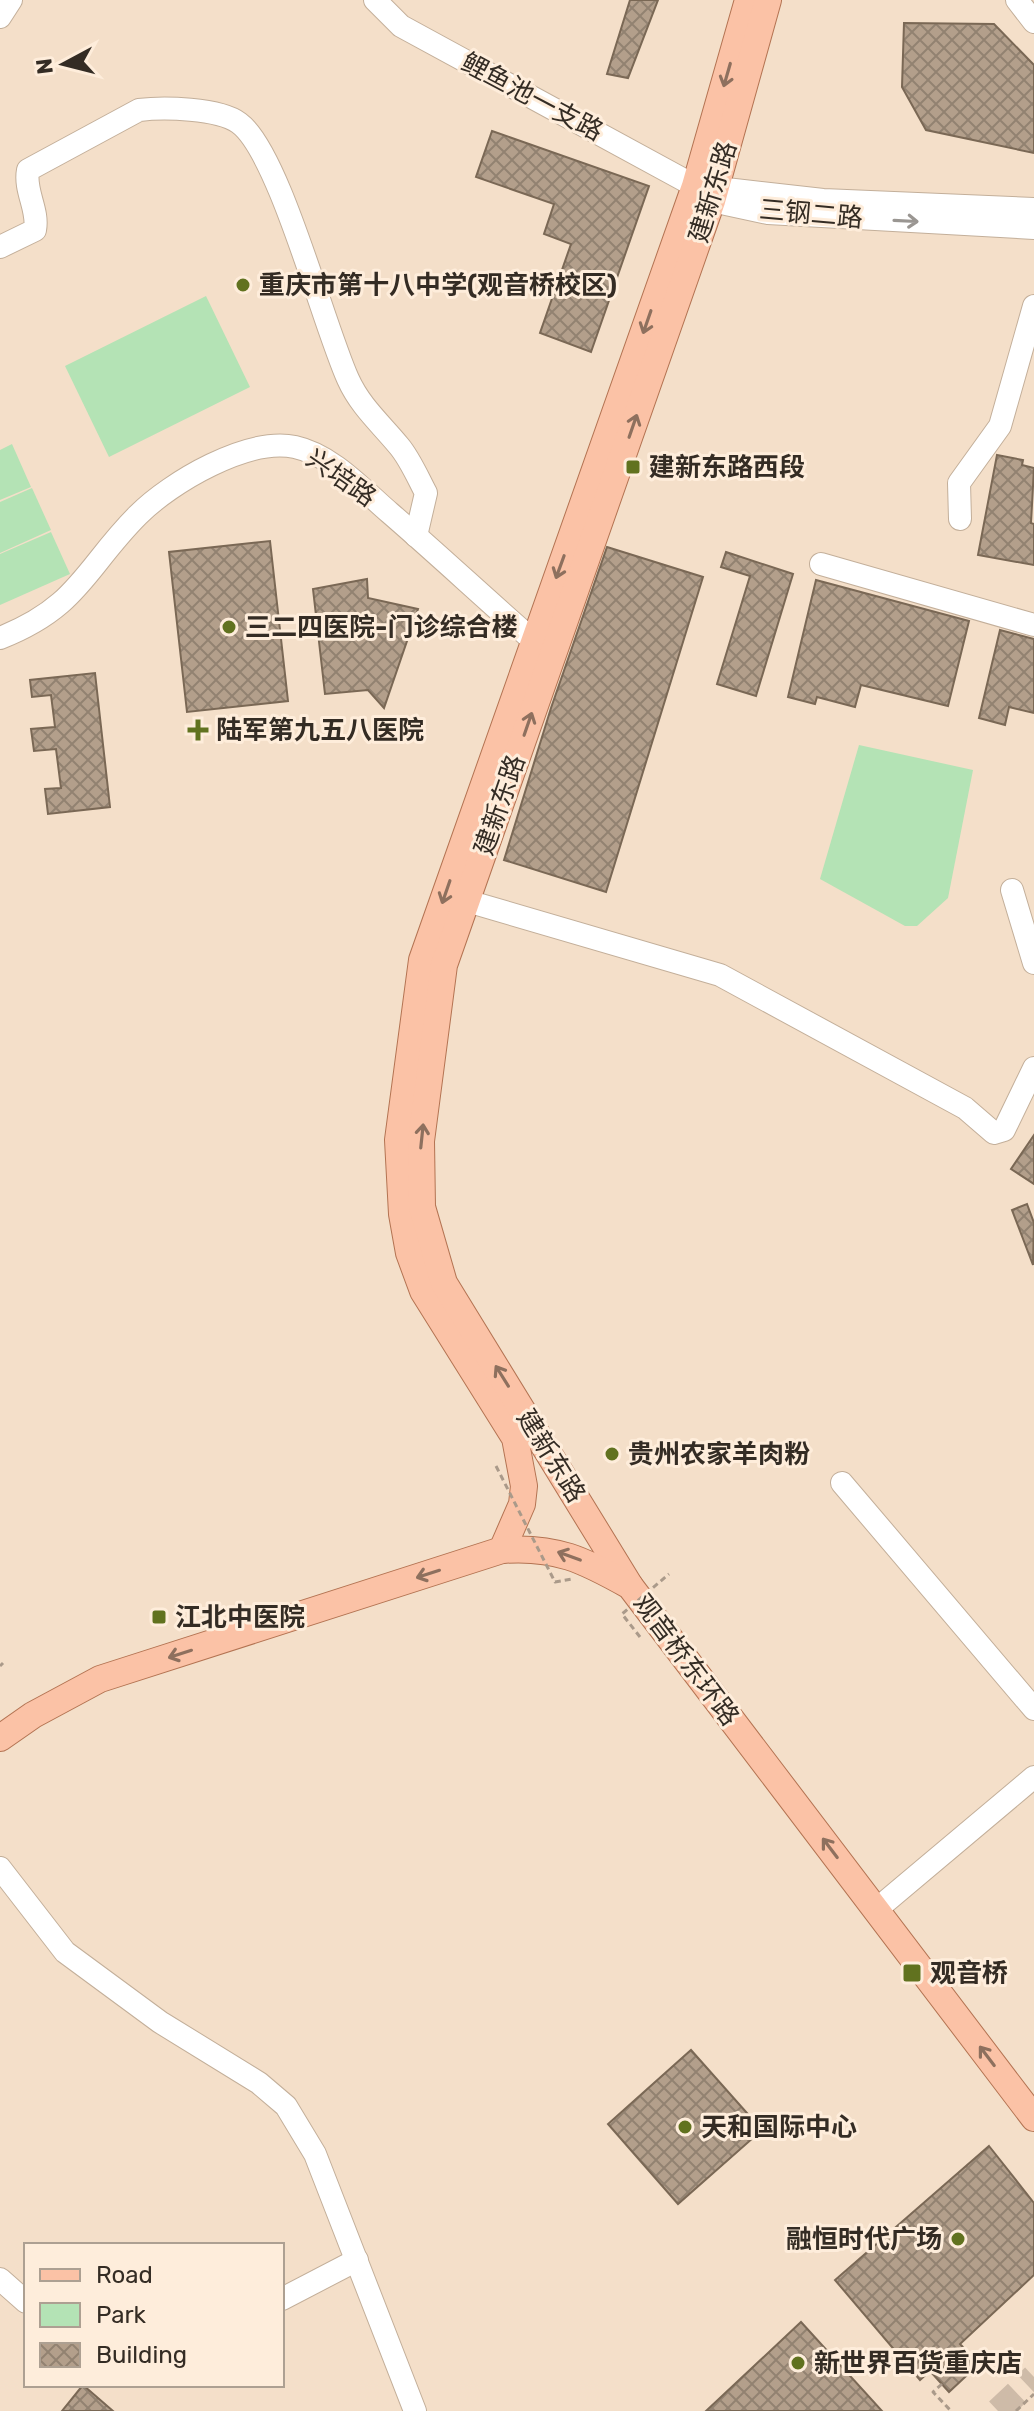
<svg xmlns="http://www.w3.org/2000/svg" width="1034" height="2411" font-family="Rubik,'Noto Sans SC',sans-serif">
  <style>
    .green { fill: #b4e3b5 }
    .building { fill: url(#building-cross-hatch); stroke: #7a6855; stroke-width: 2 }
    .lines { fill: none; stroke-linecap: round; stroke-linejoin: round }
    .major-tunnel { stroke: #cebba8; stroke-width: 26; stroke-dasharray: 26 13; stroke-linecap: butt }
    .minor-casing { stroke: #c3af9a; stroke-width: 24 }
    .major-casing { stroke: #b37352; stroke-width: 28 }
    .path { stroke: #aa9a8a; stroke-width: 3; stroke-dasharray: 6 4; stroke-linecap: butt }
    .minor { stroke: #fff; stroke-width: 22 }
    .major { stroke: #fbc2a6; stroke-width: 26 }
    .path-bridge { stroke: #aa9a8a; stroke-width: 3; stroke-dasharray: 6 4; stroke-linecap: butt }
    .oneway { stroke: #8e705e }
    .oneway2 { stroke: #9a9692 }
    .poi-dot { fill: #61721f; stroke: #feeddb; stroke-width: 3 }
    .labels { text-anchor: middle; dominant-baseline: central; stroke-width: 6; stroke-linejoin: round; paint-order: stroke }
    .street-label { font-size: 26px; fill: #342c24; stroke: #feeddb }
    .poi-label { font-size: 26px; font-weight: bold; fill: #342c24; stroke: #feeddb; text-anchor: start }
  </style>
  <defs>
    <pattern id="building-cross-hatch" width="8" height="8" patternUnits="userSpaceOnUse" patternTransform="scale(2)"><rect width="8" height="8" fill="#b39f8b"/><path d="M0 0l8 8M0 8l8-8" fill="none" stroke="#928271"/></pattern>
  </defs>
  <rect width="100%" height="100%" fill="#f4dfc9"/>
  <g class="green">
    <path d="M 206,296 L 250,387 L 109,457 L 65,366 Z"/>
    <path d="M 12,444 L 31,487 L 0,500 L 0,450 Z"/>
    <path d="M 32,488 L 51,530 L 0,553 L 0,502 Z"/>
    <path d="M 51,532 L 70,574 L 0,605 L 0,554 Z"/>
    <path d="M 859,745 L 973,770 L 948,898 L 917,926 L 905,926 L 820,879 Z"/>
  </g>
  <g class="building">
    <path d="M 630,0 L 658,0 L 628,78 L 607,74 Z"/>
    <path d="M 904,23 L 994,24 L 1034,65 L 1034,153 L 926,130 L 902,87 Z"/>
    <path d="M 492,131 L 649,186 L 591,352 L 540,333 L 571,244 L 544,234 L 554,204 L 476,177 Z"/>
    <path d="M 997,455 L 1023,460 L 1022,465 L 1034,468 L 1031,523 L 1034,524 L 1034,565 L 978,555 Z"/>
    <path d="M 270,541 L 288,701 L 187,712 L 169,552 Z"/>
    <path d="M 607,547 L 703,577 L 606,892 L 504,860 L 551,708 Z"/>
    <path d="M 726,552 L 793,574 L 756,696 L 717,684 L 750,576 L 721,567 Z"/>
    <path d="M 367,579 L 368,598 L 418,609 L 384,708 L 368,690 L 325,694 L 313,589 Z"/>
    <path d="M 816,580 L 969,621 L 948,706 L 861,685 L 855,707 L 817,697 L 815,704 L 788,697 Z"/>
    <path d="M 1000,630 L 1034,639 L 1034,713 L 1009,707 L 1005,725 L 979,718 Z"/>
    <path d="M 95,673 L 110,807 L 48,814 L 45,789 L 61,788 L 56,749 L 34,751 L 31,729 L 55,727 L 51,695 L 32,697 L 30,680 Z"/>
    <path d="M 1034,1135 L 1034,1184 L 1011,1169 Z"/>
    <path d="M 1027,1204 L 1034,1223 L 1033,1265 L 1012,1210 Z"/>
    <path d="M 691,2050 L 762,2130 L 678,2204 L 608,2124 Z"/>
    <path d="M 989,2146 L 1034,2203 L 1034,2275 L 960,2344 L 979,2364 L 949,2392 L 930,2371 L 920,2380 L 835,2280 Z"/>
    <path d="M 801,2322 L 882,2411 L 706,2411 Z"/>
    <path d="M 83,2385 L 113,2411 L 62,2411 Z"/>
  </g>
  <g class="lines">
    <path class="major-tunnel" d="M 998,2411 L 1034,2377"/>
    <defs>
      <g id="minor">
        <path d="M 375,0 L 401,26 L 695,186 L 712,201 L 768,213 L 1034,228"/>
        <path d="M 1017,0 L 1034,22"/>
        <path d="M 0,17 L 11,0"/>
        <path d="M 700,186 L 823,200 L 1034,209"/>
        <path d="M 0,247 L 35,230 C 39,210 24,191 28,170 L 139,110 C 163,107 219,108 239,123 C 279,152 323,324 348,379 C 360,406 381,424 399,446 C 410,459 418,478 426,493 L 416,536"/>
        <path d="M 960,519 L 959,483 L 1000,426 L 1034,306"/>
        <path d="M 821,564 L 1034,625"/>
        <path d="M 0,638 C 79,607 85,568 138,515 C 171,482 248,437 295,447 C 332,455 363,490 390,513 C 442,558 492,605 544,650"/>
        <path d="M 1012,890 L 1034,963"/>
        <path d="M 467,901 L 720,975 L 965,1108 L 994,1133 L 1004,1130 L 1034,1068"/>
        <path d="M 842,1483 L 1034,1709"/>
        <path d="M 0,1868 L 65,1952 L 160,2022 L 259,2083 L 286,2106 L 315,2154 L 415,2411"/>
        <path d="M 877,1909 L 1034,1777"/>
        <path d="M 0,2279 L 26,2302"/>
        <path d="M 282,2299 L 357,2260"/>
      </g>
      <g id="major">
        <path d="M 502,1550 L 522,1504 L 524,1486 L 515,1438 L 423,1291 L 409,1253 L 402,1214 L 398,1140 L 422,960 L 695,186 L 748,0"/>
        <path d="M 630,1586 L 444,1283 L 422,1207 L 421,1141 L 444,965 L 712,201 L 768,0"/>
        <path d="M 0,1738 L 33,1715 L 100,1679 L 502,1550 C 556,1546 584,1560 630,1586 L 1034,2118"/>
      </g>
    </defs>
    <use href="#minor" class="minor-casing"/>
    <use href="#major" class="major-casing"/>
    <g class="path">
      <path d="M 0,1666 L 3,1663"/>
      <path d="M 942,2384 L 933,2392 L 951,2411"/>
      <path d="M 1016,2411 L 1034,2394"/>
    </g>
    <use href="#minor" class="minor"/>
    <use href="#major" class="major"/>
    <g class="path-bridge">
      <path d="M 496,1466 L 555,1582 L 572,1579"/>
      <path d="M 640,1637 L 622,1614 L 669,1574"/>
    </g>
  </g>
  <defs><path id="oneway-shaft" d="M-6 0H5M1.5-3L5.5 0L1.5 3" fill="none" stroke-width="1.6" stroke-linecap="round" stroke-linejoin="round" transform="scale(2)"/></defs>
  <g class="oneway">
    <use href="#oneway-shaft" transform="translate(727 75) rotate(106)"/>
    <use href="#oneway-shaft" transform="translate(647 322) rotate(109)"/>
    <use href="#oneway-shaft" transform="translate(633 426) rotate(-71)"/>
    <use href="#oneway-shaft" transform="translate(560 567) rotate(110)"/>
    <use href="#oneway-shaft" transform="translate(528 724) rotate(-71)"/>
    <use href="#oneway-shaft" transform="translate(446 892) rotate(109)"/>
    <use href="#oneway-shaft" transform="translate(422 1136) rotate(-84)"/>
    <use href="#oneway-shaft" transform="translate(502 1376) rotate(-122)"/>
    <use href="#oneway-shaft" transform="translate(569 1556) rotate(-160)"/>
    <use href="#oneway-shaft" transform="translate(428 1574) rotate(162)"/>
    <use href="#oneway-shaft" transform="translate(180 1654) rotate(162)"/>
    <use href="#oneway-shaft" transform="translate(830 1848) rotate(-127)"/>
    <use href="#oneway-shaft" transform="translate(987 2056) rotate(-127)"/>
  </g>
  <use class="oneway2" href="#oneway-shaft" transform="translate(906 221) rotate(3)"/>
  <g class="poi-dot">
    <circle cx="243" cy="285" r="8"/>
    <rect x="625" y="459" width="16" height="16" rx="4"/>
    <circle cx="229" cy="627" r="8"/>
    <path d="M194 718h8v8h8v8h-8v8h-8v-8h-8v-8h8z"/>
    <circle cx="612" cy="1454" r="8"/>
    <rect x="151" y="1609" width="16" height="16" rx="4"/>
    <rect x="902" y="1963" width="20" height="20" rx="4"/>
    <circle cx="685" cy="2127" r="8"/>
    <circle cx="958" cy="2239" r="8"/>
    <circle cx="798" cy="2363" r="8"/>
  </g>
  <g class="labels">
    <g class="street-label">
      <text transform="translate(532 97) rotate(28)">鲤鱼池一支路</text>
      <text transform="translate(713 192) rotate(-73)">建新东路</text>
      <text transform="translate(811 214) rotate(5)">三钢二路</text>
      <text transform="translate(341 478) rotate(35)">兴培路</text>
      <text transform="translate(500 805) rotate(-71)">建新东路</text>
      <text transform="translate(551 1456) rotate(58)">建新东路</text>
      <text transform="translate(686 1660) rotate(53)">观音桥东环路</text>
    </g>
    <g class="poi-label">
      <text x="259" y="285">重庆市第十八中学(观音桥校区)</text>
      <text x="649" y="467">建新东路西段</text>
      <text x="245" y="627">三二四医院-门诊综合楼</text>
      <text x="216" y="730">陆军第九五八医院</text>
      <text x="628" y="1454">贵州农家羊肉粉</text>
      <text x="175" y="1617">江北中医院</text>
      <text x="930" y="1973">观音桥</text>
      <text x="701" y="2127">天和国际中心</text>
      <text x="942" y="2239" text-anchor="end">融恒时代广场</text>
      <text x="814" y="2363">新世界百货重庆店</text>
    </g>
  </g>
  <rect x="24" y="2243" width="260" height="144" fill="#feeddb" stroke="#ada092" stroke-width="2"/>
  <rect x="40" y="2269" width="40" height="12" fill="#fbc2a6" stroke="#ada092" stroke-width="2"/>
  <text x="96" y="2283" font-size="24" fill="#342c24">Road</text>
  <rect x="40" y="2303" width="40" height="24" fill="#b4e3b5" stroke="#ada092" stroke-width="2"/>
  <text x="96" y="2323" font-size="24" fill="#342c24">Park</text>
  <rect x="40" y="2343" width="40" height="24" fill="url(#building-cross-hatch)" stroke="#ada092" stroke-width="2"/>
  <text x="96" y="2363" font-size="24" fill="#342c24">Building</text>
  <g transform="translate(64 64) rotate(263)" stroke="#feeddb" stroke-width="6" paint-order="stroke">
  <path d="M0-6L14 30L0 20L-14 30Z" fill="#342c24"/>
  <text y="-12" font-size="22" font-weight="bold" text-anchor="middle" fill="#342c24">N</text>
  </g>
</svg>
